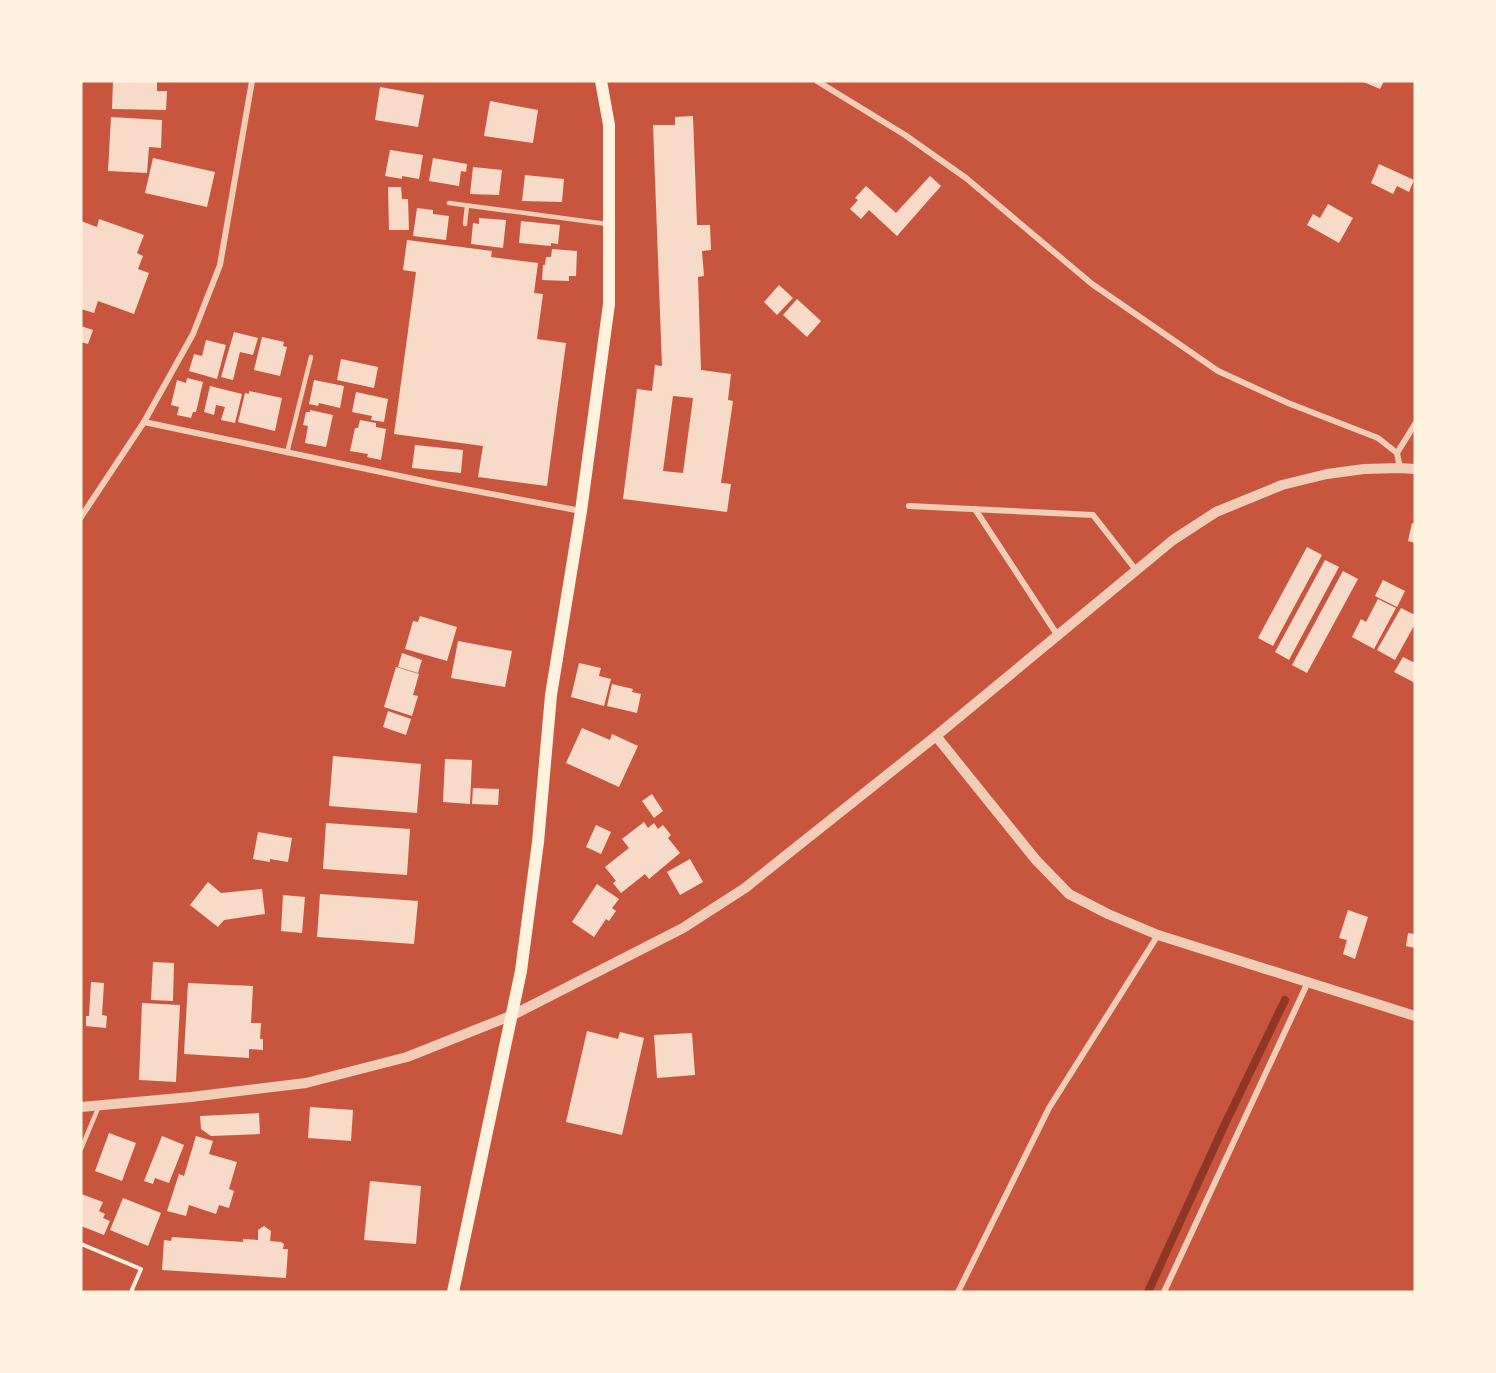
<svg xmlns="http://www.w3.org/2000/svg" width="1496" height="1373" font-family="'PT Sans Narrow',sans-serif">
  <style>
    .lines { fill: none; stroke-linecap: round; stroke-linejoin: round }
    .stream { stroke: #8f3625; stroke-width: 8 }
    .building { fill: #f7dbc8; fill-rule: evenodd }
    .path { stroke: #fff3e0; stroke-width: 4 }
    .service { stroke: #f1ccb7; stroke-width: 4.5 }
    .minor { stroke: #f1ccb7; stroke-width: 6 }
    .tertiary { stroke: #f1ccb7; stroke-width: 10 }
    .secondary { stroke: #fff3e0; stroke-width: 12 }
  </style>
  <rect width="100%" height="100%" fill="#c8553d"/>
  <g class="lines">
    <path class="stream" d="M 1148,1292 L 1224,1126 L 1285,1000"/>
  </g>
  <g class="building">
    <path d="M 113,81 L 157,81 L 157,91 L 167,91 L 166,110 L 112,109 Z"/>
    <path d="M 1361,81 L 1384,81 L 1380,89 Z"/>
    <path d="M 380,87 L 424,95 L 418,127 L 375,120 Z"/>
    <path d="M 490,101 L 538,110 L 533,143 L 484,136 Z"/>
    <path d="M 693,116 L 697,225 L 710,225 L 711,250 L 702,251 L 704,276 L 698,277 L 701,370 L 731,374 L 728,400 L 733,401 L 721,483 L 731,484 L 727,512 L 623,499 L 637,389 L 652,391 L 655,365 L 662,366 L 653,125 L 675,125 L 675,117 ZM 673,396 L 693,398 L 683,473 L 663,471 Z"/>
    <path d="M 111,117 L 162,120 L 161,148 L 149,147 L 147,173 L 108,171 Z"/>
    <path d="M 390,150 L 423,155 L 419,179 L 402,176 L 402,179 L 385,176 Z"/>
    <path d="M 153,158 L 215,172 L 207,207 L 145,193 Z"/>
    <path d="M 433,158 L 467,164 L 466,172 L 461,171 L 459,186 L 429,181 Z"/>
    <path d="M 1379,164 L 1414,180 L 1409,192 L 1397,186 L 1393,194 L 1371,183 Z"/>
    <path d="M 473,167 L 502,170 L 499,195 L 470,194 Z"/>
    <path d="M 525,175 L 564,179 L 562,202 L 522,201 Z"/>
    <path d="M 930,176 L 941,186 L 897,236 L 869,210 L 861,219 L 850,209 L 858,200 L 855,198 L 866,186 L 896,213 Z"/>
    <path d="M 388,187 L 401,187 L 402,199 L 408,199 L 409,230 L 389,230 Z"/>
    <path d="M 1328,204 L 1353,218 L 1339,243 L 1307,225 L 1313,214 L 1320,218 Z"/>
    <path d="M 417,208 L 433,210 L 433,214 L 449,216 L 446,240 L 413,236 Z"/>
    <path d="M 479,218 L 506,220 L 503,248 L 471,244 L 473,223 L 479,224 Z"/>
    <path d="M 99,219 L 144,235 L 137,253 L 143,256 L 138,269 L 149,273 L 134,314 L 98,301 L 94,313 L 81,309 L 81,221 L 97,227 Z"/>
    <path d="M 521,221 L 560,225 L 558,244 L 551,243 L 551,246 L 519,243 Z"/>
    <path d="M 407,240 L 492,251 L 491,257 L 538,263 L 534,293 L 543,294 L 537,339 L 566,343 L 547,486 L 478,477 L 483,446 L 394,434 L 416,272 L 403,270 Z"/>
    <path d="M 552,249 L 577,251 L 576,276 L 569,276 L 569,281 L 542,280 L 543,265 L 545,265 L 546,257 L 551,257 Z"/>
    <path d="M 779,285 L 793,298 L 777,315 L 764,302 Z"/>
    <path d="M 797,299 L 821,321 L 807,337 L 783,315 Z"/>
    <path d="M 81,326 L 93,330 L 88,344 L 81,342 Z"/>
    <path d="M 234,332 L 258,338 L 253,355 L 240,352 L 233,380 L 221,377 Z"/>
    <path d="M 262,337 L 284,342 L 283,346 L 287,347 L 280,376 L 254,370 Z"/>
    <path d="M 206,340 L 226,345 L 217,379 L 189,371 L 194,354 L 202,356 Z"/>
    <path d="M 341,359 L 378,367 L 374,388 L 337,380 Z"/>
    <path d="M 187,378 L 203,382 L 196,412 L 193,412 L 191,418 L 177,415 L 179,407 L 171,405 L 177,380 L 186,383 Z"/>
    <path d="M 314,380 L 344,386 L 340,408 L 319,403 L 318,406 L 309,404 Z"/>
    <path d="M 210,386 L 242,394 L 235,423 L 221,420 L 225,407 L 216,405 L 214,415 L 204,412 Z"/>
    <path d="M 249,391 L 282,398 L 275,431 L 238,422 L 245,393 L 249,394 Z"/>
    <path d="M 356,392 L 388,399 L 384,422 L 371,420 L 372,416 L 352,412 Z"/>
    <path d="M 310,410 L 333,415 L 326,447 L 305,443 L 308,426 L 303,425 L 306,412 L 310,412 Z"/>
    <path d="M 360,420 L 376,423 L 376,427 L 386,429 L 381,460 L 367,457 L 368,454 L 350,451 L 355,428 L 358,428 Z"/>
    <path d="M 415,445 L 463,450 L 461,473 L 412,468 Z"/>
    <path d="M 1412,523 L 1415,524 L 1415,543 L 1408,541 Z"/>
    <path d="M 1307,547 L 1322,555 L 1273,646 L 1258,638 Z"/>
    <path d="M 1325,560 L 1339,567 L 1289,660 L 1275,652 Z"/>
    <path d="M 1343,571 L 1358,579 L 1307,673 L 1292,665 Z"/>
    <path d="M 1383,580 L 1405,591 L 1397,607 L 1375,596 Z"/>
    <path d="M 1378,599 L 1396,608 L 1374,649 L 1352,637 L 1361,619 L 1366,622 Z"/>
    <path d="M 1401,608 L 1415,615 L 1415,624 L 1395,660 L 1377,650 Z"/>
    <path d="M 420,616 L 457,627 L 447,661 L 405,649 L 413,621 L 418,622 Z"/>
    <path d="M 458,641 L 512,651 L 505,687 L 451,678 Z"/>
    <path d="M 402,653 L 422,660 L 418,673 L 398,667 Z"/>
    <path d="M 1403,657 L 1415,663 L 1415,683 L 1394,672 Z"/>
    <path d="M 579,663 L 601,668 L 599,676 L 611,679 L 604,706 L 571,697 Z"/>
    <path d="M 396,667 L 419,674 L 413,695 L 418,696 L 412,716 L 384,707 Z"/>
    <path d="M 612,684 L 633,689 L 632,692 L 641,694 L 637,713 L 607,706 Z"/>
    <path d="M 388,711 L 411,719 L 406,735 L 383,727 Z"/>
    <path d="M 582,728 L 610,740 L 612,734 L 638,746 L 619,787 L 566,763 Z"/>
    <path d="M 333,756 L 421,764 L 417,813 L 329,806 Z"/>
    <path d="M 445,759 L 472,760 L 470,804 L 443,802 Z"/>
    <path d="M 473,788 L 499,789 L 498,805 L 472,804 Z"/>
    <path d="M 652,794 L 663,811 L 654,818 L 642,801 Z"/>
    <path d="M 644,822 L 648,828 L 654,823 L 658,829 L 663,825 L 671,835 L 668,838 L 680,853 L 649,879 L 645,874 L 621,893 L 613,883 L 616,881 L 605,867 L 629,848 L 622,839 Z"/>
    <path d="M 326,823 L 410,829 L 407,875 L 323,869 Z"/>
    <path d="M 596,825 L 611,832 L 601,854 L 586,847 Z"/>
    <path d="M 258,832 L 292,838 L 288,862 L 270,859 L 270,862 L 253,859 Z"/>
    <path d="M 690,859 L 703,882 L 680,895 L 667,872 Z"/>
    <path d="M 208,882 L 221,893 L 262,889 L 265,914 L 224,920 L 218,927 L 190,905 Z"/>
    <path d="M 597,884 L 619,899 L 612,908 L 616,911 L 609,921 L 606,919 L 594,937 L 572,922 Z"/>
    <path d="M 320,894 L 418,901 L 414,944 L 317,937 Z"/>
    <path d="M 283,895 L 305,897 L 302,933 L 281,931 Z"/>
    <path d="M 1348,910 L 1368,917 L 1355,959 L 1343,954 L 1347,940 L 1339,938 Z"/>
    <path d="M 1408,933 L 1415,934 L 1415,948 L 1406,946 Z"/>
    <path d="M 153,962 L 174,963 L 173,1001 L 151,1000 Z"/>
    <path d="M 91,982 L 104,983 L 102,1015 L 107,1016 L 106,1028 L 86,1026 L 86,1016 L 89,1016 Z"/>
    <path d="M 188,983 L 253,986 L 251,1023 L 261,1023 L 260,1039 L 263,1039 L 263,1050 L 249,1049 L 249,1058 L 184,1054 Z"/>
    <path d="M 142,1003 L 180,1005 L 176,1082 L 139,1080 Z"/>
    <path d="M 587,1031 L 618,1039 L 620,1032 L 644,1038 L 622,1135 L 566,1122 Z"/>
    <path d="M 692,1033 L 695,1075 L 657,1078 L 654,1035 Z"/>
    <path d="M 310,1107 L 353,1110 L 351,1141 L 308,1138 Z"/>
    <path d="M 259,1113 L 260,1134 L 211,1136 L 201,1129 L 200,1116 Z"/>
    <path d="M 109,1133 L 136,1143 L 122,1181 L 95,1171 Z"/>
    <path d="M 162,1136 L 184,1145 L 169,1183 L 155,1178 L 153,1184 L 144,1181 Z"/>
    <path d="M 196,1136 L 213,1141 L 209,1154 L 237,1162 L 229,1189 L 234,1191 L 229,1208 L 219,1205 L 216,1214 L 189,1205 L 186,1216 L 167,1211 L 179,1174 L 184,1176 Z"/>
    <path d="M 370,1181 L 421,1186 L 416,1244 L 364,1240 Z"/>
    <path d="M 81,1194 L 103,1202 L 99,1211 L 105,1214 L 103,1218 L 110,1221 L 104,1235 L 81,1226 Z"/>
    <path d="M 123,1198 L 161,1213 L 148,1246 L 110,1230 Z"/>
    <path d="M 264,1226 L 271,1231 L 270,1241 L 281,1242 L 284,1244 L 283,1249 L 288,1249 L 286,1278 L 162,1270 L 164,1240 L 171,1241 L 172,1237 L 243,1242 L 243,1239 L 258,1240 L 258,1230 Z"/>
  </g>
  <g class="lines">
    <path class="path" d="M 81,1244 L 141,1269 L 131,1292"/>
    <g class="service">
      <path d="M 449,203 L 607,224"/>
      <path d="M 465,224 L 467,206"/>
      <path d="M 287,453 L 311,357"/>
      <path d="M 81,1149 L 99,1106"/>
    </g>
    <g class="minor">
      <path d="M 817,81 L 905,135 L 966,178 L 1092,284 L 1218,371 L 1288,403 L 1378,438 L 1397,453"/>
      <path d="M 144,422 L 433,483 L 581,511"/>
      <path d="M 1400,468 L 1397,453 L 1415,424"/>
      <path d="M 909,506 L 1093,515 L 1136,570"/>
      <path d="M 975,509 L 1058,636"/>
      <path d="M 81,517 L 144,422 L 193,334 L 220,265 L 252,81"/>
      <path d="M 958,1292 L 1049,1108 L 1158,935"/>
      <path d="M 1164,1292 L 1308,982"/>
    </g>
    <g class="tertiary">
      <path d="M 936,736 L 1036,860 L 1069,894 L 1108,914 L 1158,935 L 1415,1016"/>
      <path d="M 81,1107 L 191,1097 L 306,1083 L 407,1057 L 513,1015 L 683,928 L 745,888 L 936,736 L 1173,540 L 1216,512 L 1282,485 L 1327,474 L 1364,469 L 1400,468 L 1415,469"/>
    </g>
    <path class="secondary" d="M 453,1292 L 521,971 L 538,842 L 551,695 L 581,511 L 609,304 L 609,125 L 601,81"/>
  </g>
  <rect width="1496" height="1373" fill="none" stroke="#fff3e0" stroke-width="165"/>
</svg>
